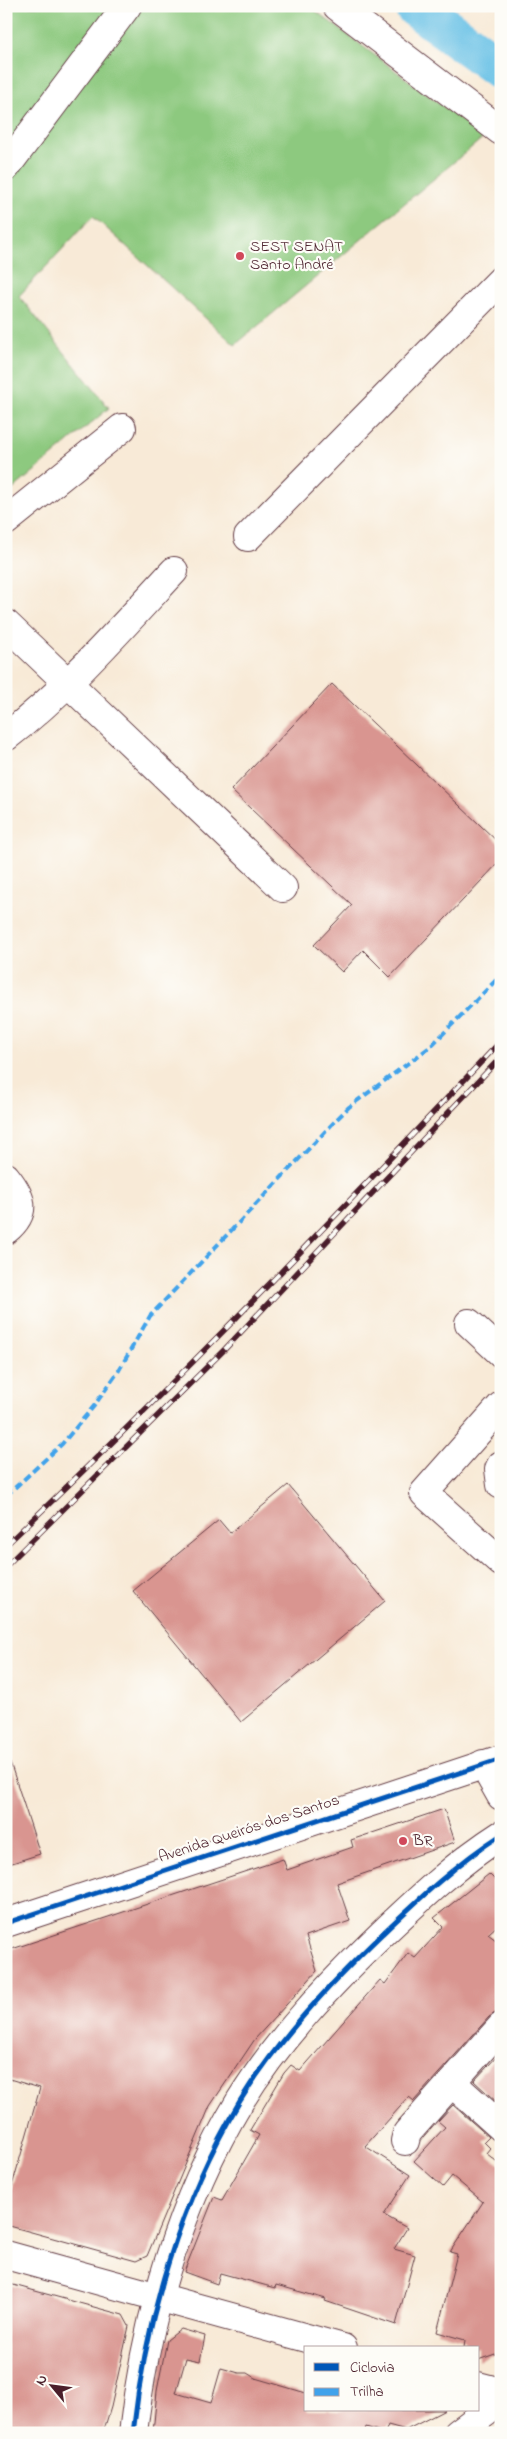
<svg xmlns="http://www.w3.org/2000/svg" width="507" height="2439" font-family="'Indie Flower',sans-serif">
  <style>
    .green { fill: #8dc97f; stroke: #6c7455 }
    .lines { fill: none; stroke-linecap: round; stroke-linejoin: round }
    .river { stroke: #68c1e6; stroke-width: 42 }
    .building { fill: #d99590 }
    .minor-casing { stroke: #643d45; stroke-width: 30 }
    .major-casing { stroke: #643d45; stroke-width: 30 }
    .minor { stroke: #fff; stroke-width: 28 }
    .major { stroke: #fff; stroke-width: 28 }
    .rail-casing { stroke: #4a1f2b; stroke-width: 5.5 }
    .rail { stroke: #fdfcf7; stroke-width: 4; stroke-dasharray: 11; stroke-linecap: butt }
    .quiet { stroke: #40a2eb; stroke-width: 4; stroke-dasharray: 8 4; stroke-linecap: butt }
    .cycleway-casing { stroke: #fdfcf7; stroke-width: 8 }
    .cycleway { stroke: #0057b8; stroke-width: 5 }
    .poi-dot { fill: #d1495b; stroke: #fdfcf7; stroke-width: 2 }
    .labels { text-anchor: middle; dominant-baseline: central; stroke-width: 4.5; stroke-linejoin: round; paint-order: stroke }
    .poi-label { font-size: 16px; fill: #4a1f2b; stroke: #fdfcf7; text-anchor: start }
    .street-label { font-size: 16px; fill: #4a1f2b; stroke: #fdfcf7 }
  </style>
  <rect width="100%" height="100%" fill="#fdfcf7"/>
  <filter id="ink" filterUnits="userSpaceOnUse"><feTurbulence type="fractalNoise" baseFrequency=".02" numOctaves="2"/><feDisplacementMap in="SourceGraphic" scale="10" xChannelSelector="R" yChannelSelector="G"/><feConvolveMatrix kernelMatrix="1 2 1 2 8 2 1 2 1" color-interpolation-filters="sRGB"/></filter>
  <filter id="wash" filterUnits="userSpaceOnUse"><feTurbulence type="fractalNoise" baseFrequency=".0096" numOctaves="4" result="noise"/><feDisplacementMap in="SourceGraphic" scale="20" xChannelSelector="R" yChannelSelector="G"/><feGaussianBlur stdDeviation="1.12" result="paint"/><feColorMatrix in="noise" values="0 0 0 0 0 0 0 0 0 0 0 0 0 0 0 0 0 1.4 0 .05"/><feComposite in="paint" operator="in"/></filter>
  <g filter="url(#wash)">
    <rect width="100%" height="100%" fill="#f8ead7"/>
    <path class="green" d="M 6,6 L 309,6 L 484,137 L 235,345 L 93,216 L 19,296 L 109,408 L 6,495 Z"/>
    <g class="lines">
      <path class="river" d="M 415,6 L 501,69"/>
    </g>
    <g id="blocks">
      <g class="building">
        <path d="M 332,684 L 501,845 L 501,860 L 390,977 L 363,950 L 342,972 L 314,945 L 352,905 L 231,790 Z"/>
        <path d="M 288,1485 L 385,1601 L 241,1722 L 133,1591 L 219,1520 L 230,1533 Z"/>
        <path d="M 6,1762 L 10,1762 L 40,1854 L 6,1865 Z"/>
        <path d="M 444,1809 L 455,1842 L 337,1883 L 350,1921 L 306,1936 L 317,1971 L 255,2039 L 210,2106 L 147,2256 L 136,2261 L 6,2225 L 6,2207 L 40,2088 L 6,2078 L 6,1951 L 283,1859 L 287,1870 L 353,1847 L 351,1840 Z"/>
        <path d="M 489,1874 L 501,1886 L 501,1922 L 488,1934 L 501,1944 L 501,2009 L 489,2017 L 414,2101 L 409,2097 L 365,2146 L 410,2175 L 384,2215 L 407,2228 L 394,2249 L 415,2255 L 396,2325 L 325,2301 L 326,2299 L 276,2285 L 275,2288 L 220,2273 L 217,2284 L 184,2272 L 214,2197 L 222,2200 L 259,2135 L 250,2130 L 284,2073 L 291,2065 L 300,2071 L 380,1980 L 385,1984 L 408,1953 L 415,1958 L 443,1927 L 434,1918 Z"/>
        <path d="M 501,2052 L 501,2106 L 474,2081 Z"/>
        <path d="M 453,2105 L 489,2137 L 484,2142 L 490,2148 L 486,2153 L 501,2165 L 501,2352 L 478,2360 L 478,2348 L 464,2348 L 465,2340 L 437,2332 L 457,2254 L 450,2252 L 483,2202 L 452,2176 L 443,2187 L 414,2161 L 445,2127 L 438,2121 Z"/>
        <path d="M 6,2283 L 123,2315 L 129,2326 L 111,2407 L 103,2433 L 6,2433 Z"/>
        <path d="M 181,2329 L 205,2336 L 200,2361 L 186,2358 L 176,2393 L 211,2403 L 221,2368 L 239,2373 L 247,2373 L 255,2378 L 306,2393 L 306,2410 L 445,2410 L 406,2430 L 388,2425 L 385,2433 L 366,2427 L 364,2433 L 153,2433 L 157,2391 L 167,2340 Z"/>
      </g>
    </g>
  </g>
  <g filter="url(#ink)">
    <use href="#blocks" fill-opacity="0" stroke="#643d45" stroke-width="1"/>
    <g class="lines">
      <defs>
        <g id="minor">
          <path d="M 337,6 L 501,131"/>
          <path d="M 6,167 L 127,6"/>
          <path d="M 6,521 L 122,428"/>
          <path d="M 248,537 L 501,280"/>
          <path d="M 6,624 L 283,888"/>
          <path d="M 6,737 C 68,689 120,629 174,571"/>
          <path d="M 6,1177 C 22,1197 28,1212 6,1230"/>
          <path d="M 469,1323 L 501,1353"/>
          <path d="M 501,1406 L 424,1493 L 501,1562"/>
          <path d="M 501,1465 L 499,1469 L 501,1485"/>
          <path d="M 483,1764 L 501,1796"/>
          <path d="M 452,2083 L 501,2127"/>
          <path d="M 405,2141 L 407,2133 L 501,2027"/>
          <path d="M 6,2255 L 343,2348"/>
          <path d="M 478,2386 L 501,2392"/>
          <path d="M 133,2433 C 146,2317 180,2201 240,2101 C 278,2039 330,1984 382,1934 C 419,1899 457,1863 501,1835"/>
        </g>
        <g id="major">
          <path d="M 6,1923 L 501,1759"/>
          <path d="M 458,2433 L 501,2401"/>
        </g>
      </defs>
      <use href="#minor" class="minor-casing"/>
      <use href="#major" class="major-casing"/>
      <use href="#minor" class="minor"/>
      <use href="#major" class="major"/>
      <defs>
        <g id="rail">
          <path d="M 6,1545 C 177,1383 339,1213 501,1041"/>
          <path d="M 6,1566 L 225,1349 L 501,1057"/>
        </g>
      </defs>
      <use href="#rail" class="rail-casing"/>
      <use href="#rail" class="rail"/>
      <path class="quiet" d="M 6,1496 L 62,1444 L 94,1406 L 118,1372 L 150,1316 L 337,1119 L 349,1107 L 430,1047 L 501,975"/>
      <defs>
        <g id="cycleway">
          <path d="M 6,1923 L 501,1759"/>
          <path d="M 133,2433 C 146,2317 180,2201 240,2101 C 278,2039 330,1984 382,1934 C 419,1899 457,1863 501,1835"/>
        </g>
      </defs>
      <use href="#cycleway" class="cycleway-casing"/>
      <use href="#cycleway" class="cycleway"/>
    </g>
  </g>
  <g class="poi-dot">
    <circle cx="240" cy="256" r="5"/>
    <circle cx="403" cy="1841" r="5"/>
  </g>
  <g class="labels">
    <g class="poi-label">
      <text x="250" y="247">SEST SENAT<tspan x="250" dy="18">Santo André</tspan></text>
      <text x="413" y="1841">BR</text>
    </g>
    <g class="street-label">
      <text transform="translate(249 1829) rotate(-18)">Avenida Queirós dos Santos</text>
    </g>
  </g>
  <rect width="507" height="2439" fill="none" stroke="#fdfcf7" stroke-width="25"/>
  <rect x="304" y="2346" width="175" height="65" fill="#fdfcf7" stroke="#b5a4a5"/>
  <rect x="314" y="2363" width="25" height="8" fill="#0057b8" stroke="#b5a4a5"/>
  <text x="350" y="2372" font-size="15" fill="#4a1f2b">Ciclovia</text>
  <rect x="314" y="2388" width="25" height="8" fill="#40a2eb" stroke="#b5a4a5"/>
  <text x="350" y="2396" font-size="15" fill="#4a1f2b">Trilha</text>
  <g transform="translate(52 2386) rotate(299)" stroke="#fdfcf7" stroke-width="4" paint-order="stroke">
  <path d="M0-4L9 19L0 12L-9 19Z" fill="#4a1f2b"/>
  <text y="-8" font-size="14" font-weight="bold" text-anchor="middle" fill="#4a1f2b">N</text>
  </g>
</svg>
